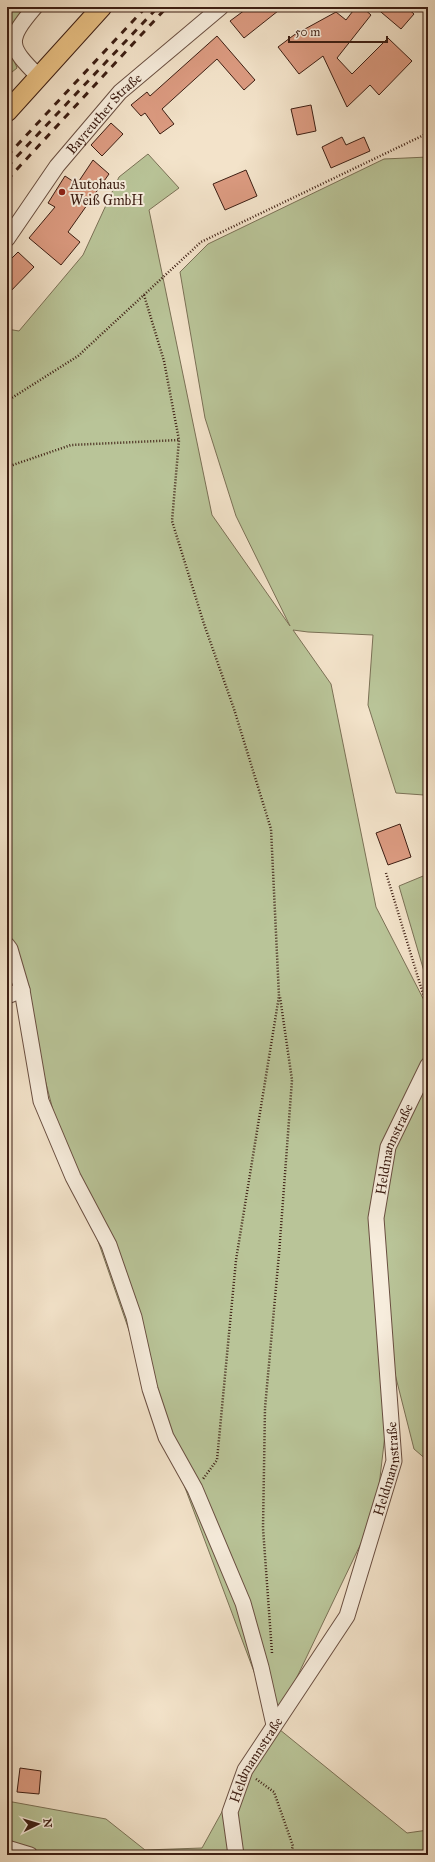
<svg xmlns="http://www.w3.org/2000/svg" width="435" height="1862" font-family="'IM FELL Great Primer',serif">
  <style>
    .green { fill: #b9c498; stroke: #7b7156 }
    .building { fill: #dc9b81; stroke: #3d1e13 }
    .lines { fill: none; stroke-linecap: round; stroke-linejoin: round }
    .minor-casing { stroke: #6a4f41; stroke-width: 17 }
    .major-casing { stroke: #3d1e13; stroke-width: 21 }
    .path { stroke: #3d1e13; stroke-width: 2.5; stroke-dasharray: 1 2; stroke-linecap: butt }
    .minor { stroke: #f7eddd; stroke-width: 15 }
    .major { stroke: #eac285; stroke-width: 19 }
    .rail { stroke: #3d1e13; stroke-width: 3; stroke-dasharray: 7 7; stroke-linecap: butt }
    .poi-dot { fill: #8f2418; stroke: #f7eddd; stroke-width: 1.5 }
    .labels { text-anchor: middle; dominant-baseline: central; stroke-width: 4; stroke-linejoin: round; paint-order: stroke }
    .street-label { font-size: 14px; fill: #3d1e13; stroke: #f7eddd }
    .poi-label { font-size: 14px; fill: #3d1e13; stroke: #f7eddd; text-anchor: start }
  </style>
  <rect width="100%" height="100%" fill="#f3e3ca"/>
  <filter id="stains"><feTurbulence type="fractalNoise" baseFrequency=".005" numOctaves="4"/><feColorMatrix values="0 0 0 0 .2 0 0 0 0 .09 0 0 0 0 .02 0 0 0 .5 -.17"/></filter>
  <radialGradient id="worn" r=".72"><stop offset=".6" stop-color="#630" stop-opacity="0"/><stop offset="1" stop-color="#630" stop-opacity=".3"/></radialGradient>
  <g class="green">
    <path d="M 7,7 L 29,7 L 7,37 Z"/>
    <path d="M 7,42 L 17,68 L 7,76 Z"/>
    <path d="M 148,154 L 179,188 L 149,210 L 212,515 L 290,626 L 236,516 L 205,418 L 180,272 L 208,244 L 384,159 L 428,157 L 428,805 L 424,795 L 396,793 L 368,705 L 373,635 L 308,632 L 293,630 L 331,684 L 376,907 L 428,1008 L 428,1056 L 425,1086 L 428,1083 L 428,1461 L 414,1449 L 393,1366 L 376,1512 L 274,1725 L 407,1833 L 428,1830 L 428,1855 L 7,1855 L 7,1801 L 106,1819 L 145,1850 L 202,1848 L 245,1770 L 274,1725 L 166,1437 L 54,1114 L 37,1049 L 18,949 L 7,936 L 7,329 L 19,331 L 83,255 L 119,177 Z"/>
    <path d="M 428,874 L 428,985 L 399,886 Z"/>
  </g>
  <g class="building">
    <path d="M 249,7 L 283,7 L 244,38 L 230,21 Z"/>
    <path d="M 356,7 L 362,7 L 371,15 L 337,58 L 352,74 L 388,38 L 412,61 L 379,95 L 370,85 L 347,107 L 323,56 L 299,74 L 278,47 L 294,35 L 336,12 L 346,20 Z"/>
    <path d="M 375,7 L 406,7 L 414,14 L 401,29 Z"/>
    <path d="M 217,36 L 255,80 L 244,90 L 217,59 L 162,109 L 174,124 L 160,134 L 145,113 L 141,116 L 131,105 L 147,92 L 150,96 Z"/>
    <path d="M 311,105 L 316,131 L 297,135 L 291,109 Z"/>
    <path d="M 111,123 L 123,134 L 102,156 L 91,145 Z"/>
    <path d="M 342,137 L 346,145 L 364,137 L 370,151 L 331,168 L 322,147 Z"/>
    <path d="M 93,160 L 109,174 L 68,232 L 80,242 L 61,265 L 29,238 L 55,207 L 48,203 L 65,176 L 77,184 Z"/>
    <path d="M 246,170 L 257,196 L 225,210 L 213,184 Z"/>
    <path d="M 18,252 L 34,267 L 7,295 L 7,263 Z"/>
    <path d="M 400,824 L 411,857 L 388,865 L 376,833 Z"/>
    <path d="M 20,1768 L 41,1771 L 39,1794 L 17,1792 Z"/>
  </g>
  <g class="lines">
    <defs>
      <g id="minor">
        <path d="M 35,7 C 6,41 8,46 39,77"/>
        <path id="s1" d="M 7,239 L 57,166 L 120,92 L 221,7"/>
        <path d="M 7,945 L 10,949 L 22,990 L 41,1101 L 73,1177 L 109,1245 L 134,1317 L 150,1389 L 166,1437 L 195,1489 L 243,1603 L 261,1667 L 274,1725"/>
        <path d="M 7,996 L 22,990"/>
        <path d="M 7,1848 L 30,1855"/>
        <path id="s2" d="M 236,1855 L 230,1812 L 245,1770 L 347,1616 L 394,1461 L 376,1218 L 388,1147 L 428,1065"/>
      </g>
      <path id="major" d="M 7,112 L 102,7"/>
    </defs>
    <use href="#minor" class="minor-casing"/>
    <use href="#major" class="major-casing"/>
    <g class="path">
      <path d="M 144,295 L 164,361 L 179,440 L 172,521 L 204,624 L 234,709 L 271,829 L 279,996 L 236,1260 L 217,1460 L 203,1479"/>
      <path d="M 7,401 L 78,356 L 201,242 L 428,133"/>
      <path d="M 7,467 L 71,445 L 179,440"/>
      <path d="M 386,873 L 428,1010"/>
      <path d="M 272,1653 L 263,1528 L 265,1408 L 279,1254 L 292,1080 L 280,997"/>
      <path d="M 256,1779 L 274,1792 L 293,1846 L 290,1855"/>
    </g>
    <use href="#minor" class="minor"/>
    <use href="#major" class="major"/>
    <g class="rail">
      <path d="M 7,156 L 146,7"/>
      <path d="M 7,167 L 158,7"/>
      <path d="M 7,180 L 167,7"/>
    </g>
  </g>
  <circle class="poi-dot" cx="62" cy="192" r="4"/>
  <g class="labels">
    <g class="street-label">
      <text stroke="none"><textPath href="#s1" startOffset="159">Bayreuther Straße</textPath></text>
      <text stroke="none"><textPath href="#s2" startOffset="750">Heldmannstraße</textPath></text>
      <text stroke="none"><textPath href="#s2" startOffset="426">Heldmannstraße</textPath></text>
      <text stroke="none"><textPath href="#s2" startOffset="102">Heldmannstraße</textPath></text>
    </g>
    <g class="poi-label">
      <text x="70" y="184">Autohaus<tspan x="70" dy="16">Weiß GmbH</tspan></text>
    </g>
  </g>
  <rect width="435" height="1862" fill="none" stroke="#f3e3ca" stroke-width="24"/>
  <rect x="8" y="8" width="419" height="1846" fill="none" stroke="#3d1e13" stroke-width="2"/>
  <rect x="12" y="12" width="411" height="1838" fill="none" stroke="#3d1e13"/>
  <g transform="translate(38 1824) rotate(85)" stroke="#f7eddd" stroke-width="3" paint-order="stroke">
  <path d="M0-3L7 15L0 10L-7 15Z" fill="#3d1e13"/>
  <text y="-6" font-size="11" font-weight="bold" text-anchor="middle" fill="#3d1e13">N</text>
  </g>
  <path d="M289 36v6h98v-6" fill="none" stroke="#3d1e13" stroke-width="2"/>
  <text x="295" y="36" font-size="12" fill="#3d1e13" stroke="#f7eddd" stroke-width="3" paint-order="stroke">50 m</text>
  <rect width="100%" height="100%" filter="url(#stains)"/>
  <rect width="100%" height="100%" fill="url(#worn)"/>
</svg>
